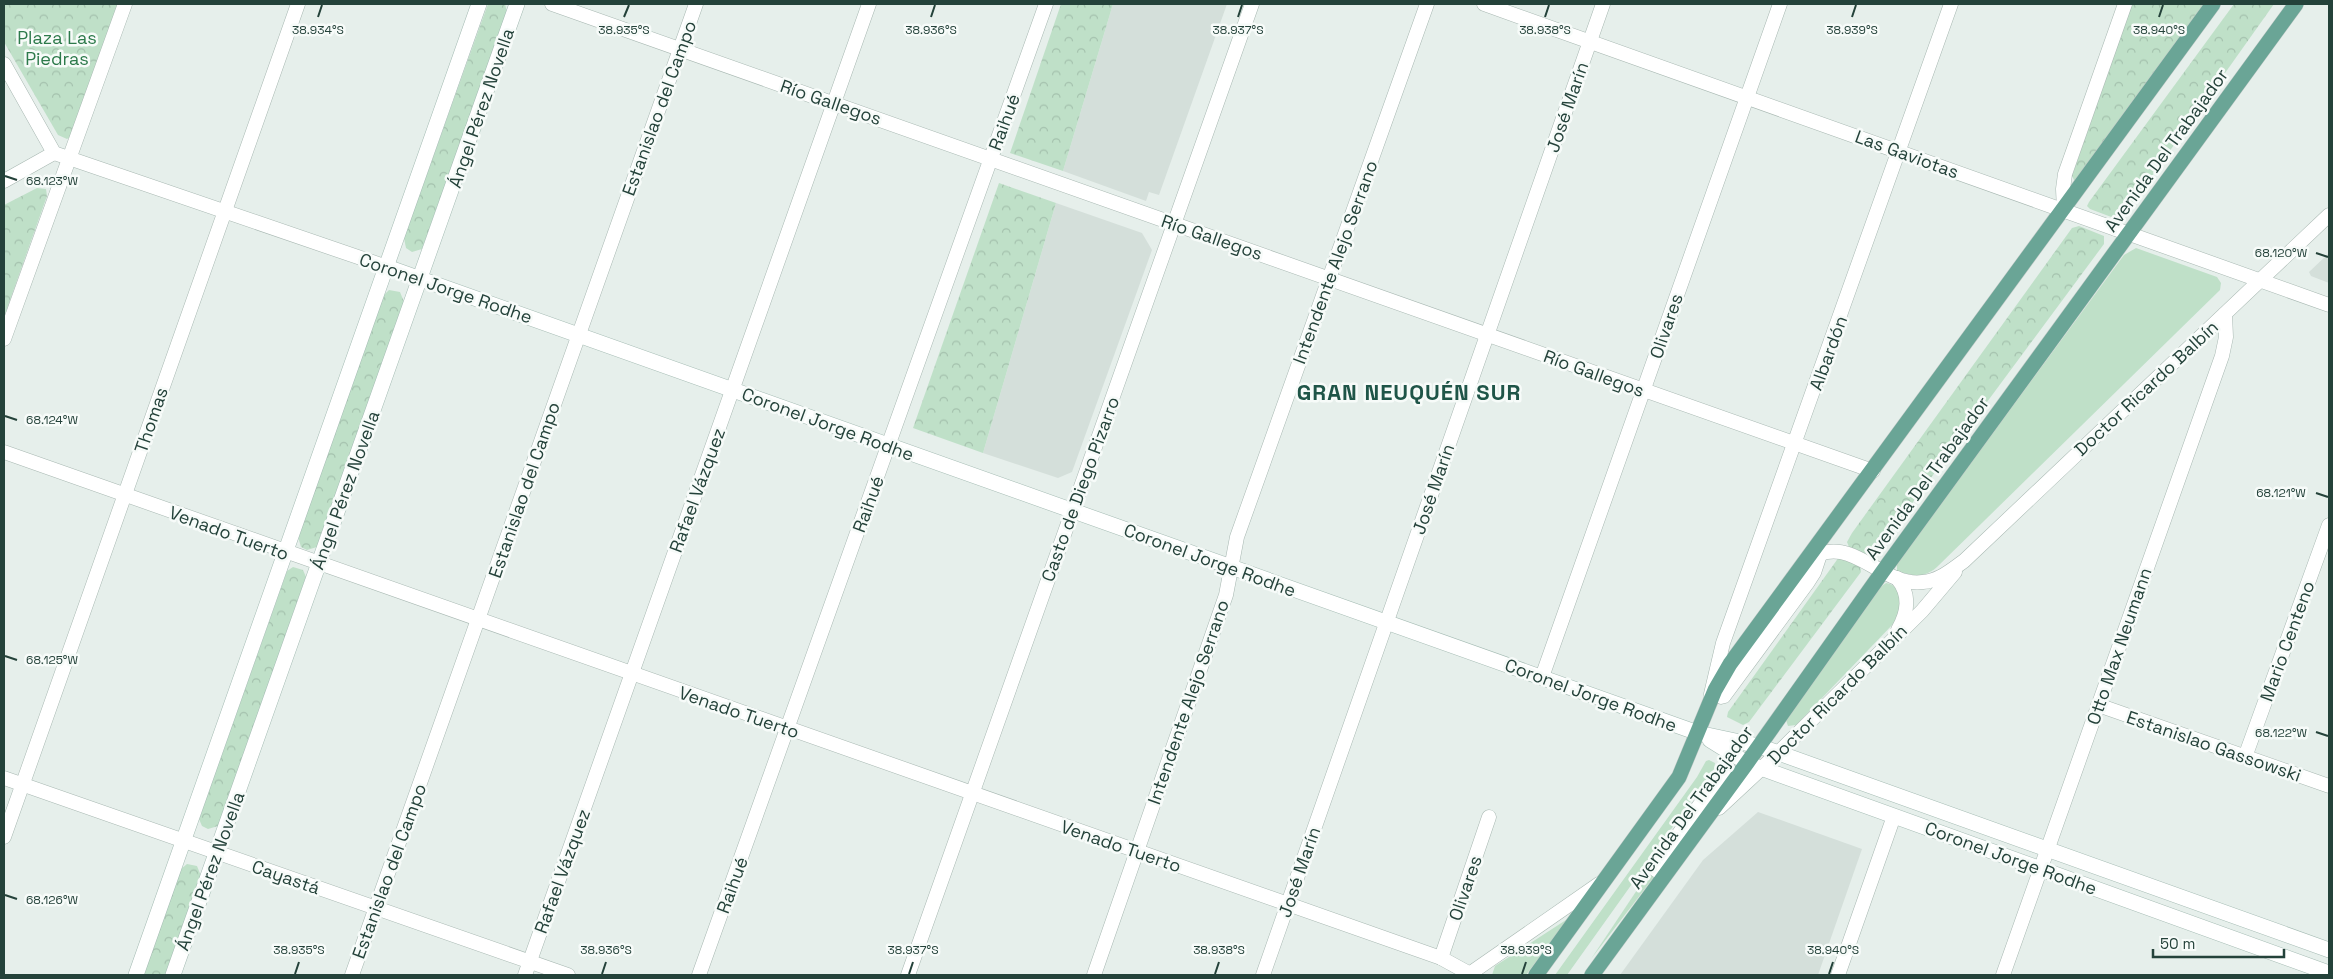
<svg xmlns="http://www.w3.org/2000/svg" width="2333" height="979" font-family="'Space Grotesk',sans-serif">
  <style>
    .built { fill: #d4dfda }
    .grass { fill: #bfe0c8 }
    .park { fill: url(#park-crowns) }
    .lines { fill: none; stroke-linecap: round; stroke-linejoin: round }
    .pedestrian-casing { stroke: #a8b8b2; stroke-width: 11 }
    .minor-casing { stroke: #a8b8b2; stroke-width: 15 }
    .secondary-casing { stroke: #a4bbb3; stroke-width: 16 }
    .primary-casing { stroke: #c2cac8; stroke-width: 16 }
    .pedestrian { stroke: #fff; stroke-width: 10 }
    .minor { stroke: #fff; stroke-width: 14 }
    .secondary { stroke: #fff; stroke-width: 15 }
    .primary { stroke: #6aa596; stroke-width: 15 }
    .ticks { fill: none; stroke: #24423a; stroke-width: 2 }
    .labels { text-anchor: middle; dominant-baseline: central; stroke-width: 5; stroke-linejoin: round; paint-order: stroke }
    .park-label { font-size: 18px; fill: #2d7a4b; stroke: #f7fbf9 }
    .street-label { font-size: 18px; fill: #24423a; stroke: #f7fbf9 }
    .district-label { font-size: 22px; font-weight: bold; letter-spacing: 1px; fill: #1f5548; stroke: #f7fbf9 }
    .ticks-label { font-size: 12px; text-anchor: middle; fill: #24423a; stroke: #f7fbf9; stroke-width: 5; stroke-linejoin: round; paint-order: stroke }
  </style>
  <defs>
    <pattern id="park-crowns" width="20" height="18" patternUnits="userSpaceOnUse" patternTransform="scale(1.25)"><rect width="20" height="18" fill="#bfe0c8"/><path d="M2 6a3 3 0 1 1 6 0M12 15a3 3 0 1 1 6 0" fill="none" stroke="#a4c1ad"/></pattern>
  </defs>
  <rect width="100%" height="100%" fill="#e6efeb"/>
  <g class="built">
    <path d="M 1113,4 L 1227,4 L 1159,195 L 1149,192 L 1146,201 L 1063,171 Z"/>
    <path d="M 1056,203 L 1142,233 L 1152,250 L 1072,472 L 1058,478 L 983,453 Z"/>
    <path d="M 2329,253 L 2329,283 L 2311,276 L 2309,272 Z"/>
    <path d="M 1758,812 L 1862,849 L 1818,975 L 1620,975 L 1703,860 Z"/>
  </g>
  <g class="grass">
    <path d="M 2136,248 L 2217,277 L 2221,283 L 2220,290 L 1937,567 C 1923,579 1913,576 1897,571 L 1897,563 L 2124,255 Z"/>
    <path d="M 1886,583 C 1905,586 1902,609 1895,622 L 1796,725 L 1788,726 L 1786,720 L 1878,589 Z"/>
    <path d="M 1709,760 L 1715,763 L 1714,769 L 1567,975 L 1555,975 L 1697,777 L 1706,761 Z"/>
    <path d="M 1651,869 L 1657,873 L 1591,959 Z"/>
    <path d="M 1569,918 L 1526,975 L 1492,975 L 1495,966 Z"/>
  </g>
  <g class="park">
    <path d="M 4,4 L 119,4 L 70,137 L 67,139 L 58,135 L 4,42 Z"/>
    <path d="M 488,4 L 505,4 L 507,12 L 422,249 L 412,252 L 406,248 L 404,238 Z"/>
    <path d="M 1061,4 L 1113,4 L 1063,171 L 1010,153 Z"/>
    <path d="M 2132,4 L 2204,4 L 2077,180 L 2074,180 L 2072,176 Z"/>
    <path d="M 2234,4 L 2274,4 L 2125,214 L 2114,218 L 2090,209 L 2087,206 L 2089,202 Z"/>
    <path d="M 999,183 L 1056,203 L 983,453 L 913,428 Z"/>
    <path d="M 37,188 L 46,189 L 47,196 L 4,317 L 4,205 Z"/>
    <path d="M 2079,226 L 2104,236 L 2104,244 L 1876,552 L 1869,555 L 1849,547 L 1847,542 L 1852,533 L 2072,228 Z"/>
    <path d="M 389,290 L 400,292 L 404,302 L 317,547 L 307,550 L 301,547 L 298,537 L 384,295 Z"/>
    <path d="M 1839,557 L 1860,566 L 1861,572 L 1749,722 L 1743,725 L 1727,717 L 1728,712 Z"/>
    <path d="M 293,567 L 303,570 L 306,577 L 218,826 L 208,829 L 202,826 L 199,819 L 287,571 Z"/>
    <path d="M 187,864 L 197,866 L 201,876 L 166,975 L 143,975 L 181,869 Z"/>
  </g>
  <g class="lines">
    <defs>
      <g id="pedestrian">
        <path d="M 1821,558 L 1816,573 L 1809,584 L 1725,698 L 1721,699 L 1721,693 Z"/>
        <path d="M 1724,768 L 1730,768 L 1731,773 L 1657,873 L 1651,869 Z"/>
      </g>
      <g id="minor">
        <path d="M 552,4 L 1873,471"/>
        <path d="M 1484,4 L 2329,305"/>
        <path d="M 4,64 L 54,153 L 387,267"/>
        <path d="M 4,181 L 54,153"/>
        <path d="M 2064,210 L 2063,189 L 2065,174 L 2125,4"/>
        <path d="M 4,339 L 125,4"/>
        <path d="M 4,452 L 1441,958 L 1472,975"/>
        <path d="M 1806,562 C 1849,528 1880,588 1923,582 C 1939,581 1951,570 1964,561 L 2329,215"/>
        <path d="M 1897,578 C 1911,595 1908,612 1898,630"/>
        <path d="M 1542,677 L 1780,4"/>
        <path d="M 1711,694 L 1723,643 L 1951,4"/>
        <path d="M 2098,705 L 2329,786"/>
        <path d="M 2245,757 L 2329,525"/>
        <path d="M 4,778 L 568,975"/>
        <path d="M 1719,808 L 1778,753 L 1922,611 L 1955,572"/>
        <path d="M 4,837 L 298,4"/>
        <path d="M 1441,958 L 1489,817"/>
        <path d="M 352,975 L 696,4"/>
        <path d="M 525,975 L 869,4"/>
        <path d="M 699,975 L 1046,4"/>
        <path d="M 908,975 L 1252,4"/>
        <path d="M 1094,975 L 1226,595 L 1237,537 L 1427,4"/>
        <path d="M 1263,975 L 1603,4"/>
        <path d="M 1468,975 L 1599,884"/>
        <path d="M 1838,975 L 1894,816"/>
        <path d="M 2003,975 L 2222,356 L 2226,337 L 2225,314"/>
      </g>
      <g id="secondary">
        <path d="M 387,267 L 1698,733 L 1759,746 L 2329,950"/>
        <path d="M 1710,740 L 1747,763 L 2329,973"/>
        <path d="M 136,975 L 479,4"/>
        <path d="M 173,975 L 517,4"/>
      </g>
      <g id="primary">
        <path d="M 1536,975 L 1679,777 L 1715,690 L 1730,664 L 2213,4"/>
        <path d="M 1592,975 L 1747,763 L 1883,571 L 2296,4"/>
      </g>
    </defs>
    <use href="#pedestrian" class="pedestrian-casing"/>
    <use href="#minor" class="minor-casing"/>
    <use href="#secondary" class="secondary-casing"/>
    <use href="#primary" class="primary-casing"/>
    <use href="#pedestrian" class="pedestrian"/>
    <use href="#minor" class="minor"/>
    <use href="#secondary" class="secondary"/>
    <use href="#primary" class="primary"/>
  </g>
  <path class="ticks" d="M 318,17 L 322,5M 624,17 L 629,5M 931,17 L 935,5M 1238,17 L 1242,5M 1545,17 L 1549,5M 1852,17 L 1856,5M 2159,17 L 2163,5M 5,176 L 17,180M 2316,253 L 2328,257M 5,416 L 17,420M 2316,493 L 2328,497M 5,656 L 17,660M 2316,732 L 2328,736M 5,895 L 17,899M 295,974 L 299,962M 602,974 L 606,962M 909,974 L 913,962M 1215,974 L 1219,962M 1522,974 L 1526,962M 1829,974 L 1833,962"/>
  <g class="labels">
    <g class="park-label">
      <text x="57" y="37">Plaza Las<tspan x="57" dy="21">Piedras</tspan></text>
    </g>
    <g class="street-label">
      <text transform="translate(831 102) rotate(19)">Río Gallegos</text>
      <text transform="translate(1567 107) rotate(-71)">José Marín</text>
      <text transform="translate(481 108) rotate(-71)">Ángel Pérez Novella</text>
      <text transform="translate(659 108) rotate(-70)">Estanislao del Campo</text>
      <text transform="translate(1004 122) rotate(-70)">Raihué</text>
      <text transform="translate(2166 150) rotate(-54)">Avenida Del Trabajador</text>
      <text transform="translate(1907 154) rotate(20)">Las Gaviotas</text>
      <text transform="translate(1212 237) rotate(19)">Río Gallegos</text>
      <text transform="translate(1335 262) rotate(-70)">Intendente Alejo Serrano</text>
      <text transform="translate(446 288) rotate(19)">Coronel Jorge Rodhe</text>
      <text transform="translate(1666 326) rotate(-71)">Olivares</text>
      <text transform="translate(1828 353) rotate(-70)">Albardón</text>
      <text transform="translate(1594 373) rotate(20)">Río Gallegos</text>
      <text transform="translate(2146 388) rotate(-43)">Doctor Ricardo Balbín</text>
      <text transform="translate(151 420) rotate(-71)">Thomas</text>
      <text transform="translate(828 424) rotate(20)">Coronel Jorge Rodhe</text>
      <text transform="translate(1927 478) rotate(-54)">Avenida Del Trabajador</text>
      <text transform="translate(1080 489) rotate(-70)">Casto de Diego Pizarro</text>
      <text transform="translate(1433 489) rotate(-71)">José Marín</text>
      <text transform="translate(345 490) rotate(-70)">Ángel Pérez Novella</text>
      <text transform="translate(524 490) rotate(-71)">Estanislao del Campo</text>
      <text transform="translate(697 490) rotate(-70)">Rafael Vázquez</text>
      <text transform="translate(868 504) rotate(-70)">Raihué</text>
      <text transform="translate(229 533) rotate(20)">Venado Tuerto</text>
      <text transform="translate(1210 560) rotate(20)">Coronel Jorge Rodhe</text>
      <text transform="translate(2287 641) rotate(-70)">Mario Centeno</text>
      <text transform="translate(2119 646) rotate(-71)">Otto Max Neumann</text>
      <text transform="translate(1837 694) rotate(-45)">Doctor Ricardo Balbín</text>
      <text transform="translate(1591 695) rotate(20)">Coronel Jorge Rodhe</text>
      <text transform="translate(1188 702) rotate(-71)">Intendente Alejo Serrano</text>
      <text transform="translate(739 712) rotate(19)">Venado Tuerto</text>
      <text transform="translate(2214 746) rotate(19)">Estanislao Gassowski</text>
      <text transform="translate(1691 807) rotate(-54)">Avenida Del Trabajador</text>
      <text transform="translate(1121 846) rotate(19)">Venado Tuerto</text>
      <text transform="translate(2011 858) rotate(20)">Coronel Jorge Rodhe</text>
      <text transform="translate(210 871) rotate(-70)">Ángel Pérez Novella</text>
      <text transform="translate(389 871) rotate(-70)">Estanislao del Campo</text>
      <text transform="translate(562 871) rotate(-70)">Rafael Vázquez</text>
      <text transform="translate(1299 872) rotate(-71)">José Marín</text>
      <text transform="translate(286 877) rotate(19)">Cayastá</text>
      <text transform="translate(732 885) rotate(-70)">Raihué</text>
      <text transform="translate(1465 888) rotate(-71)">Olivares</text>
    </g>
    <g class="district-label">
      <text x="1409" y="392">GRAN NEUQUÉN SUR</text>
    </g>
  </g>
  <g class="ticks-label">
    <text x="318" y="34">38.934°S</text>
    <text x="624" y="34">38.935°S</text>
    <text x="931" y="34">38.936°S</text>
    <text x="1238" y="34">38.937°S</text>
    <text x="1545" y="34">38.938°S</text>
    <text x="1852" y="34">38.939°S</text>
    <text x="2159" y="34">38.940°S</text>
    <text x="52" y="185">68.123°W</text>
    <text x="2281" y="257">68.120°W</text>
    <text x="52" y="424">68.124°W</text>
    <text x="2281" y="497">68.121°W</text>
    <text x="52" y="664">68.125°W</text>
    <text x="2281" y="737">68.122°W</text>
    <text x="52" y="904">68.126°W</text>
    <text x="299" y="954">38.935°S</text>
    <text x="606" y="954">38.936°S</text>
    <text x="913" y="954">38.937°S</text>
    <text x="1219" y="954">38.938°S</text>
    <text x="1526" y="954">38.939°S</text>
    <text x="1833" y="954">38.940°S</text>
  </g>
  <rect width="2333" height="979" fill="none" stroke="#24423a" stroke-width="10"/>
  <path d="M2153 949v8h131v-8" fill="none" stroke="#24423a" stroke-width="2.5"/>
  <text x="2160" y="949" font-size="15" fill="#24423a" stroke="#f7fbf9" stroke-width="4" paint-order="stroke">50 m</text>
</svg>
